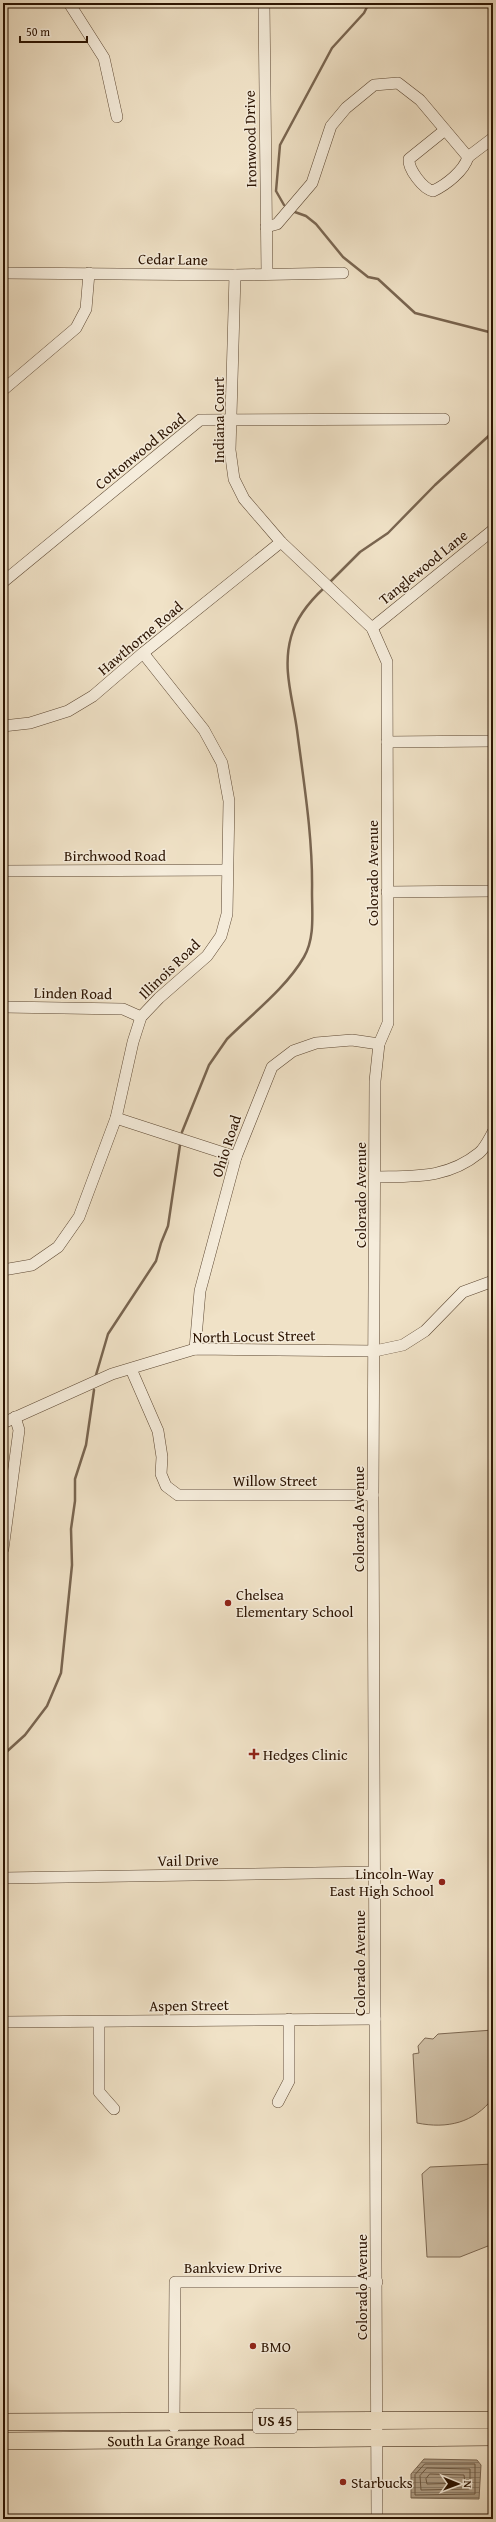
<svg xmlns="http://www.w3.org/2000/svg" width="496" height="2522" font-family="'Gentium Book Plus',serif">
  <style>
    .green { fill: #cfbfa5; stroke: #7d6953 }
    .water { fill: url(#water-rules); stroke: #796550 }
    .lines { fill: none; stroke-linecap: round; stroke-linejoin: round }
    .shore { stroke: #6c5842; stroke-width: 1 }
    .stream { stroke: #796550; stroke-width: 2.5 }
    .minor-casing { stroke: #5c4732; stroke-width: 12 }
    .primary-casing { stroke: #2b1301; stroke-width: 18 }
    .minor { stroke: #f5ecdb; stroke-width: 11 }
    .primary { stroke: #f0e2c7; stroke-width: 17 }
    .poi-dot { fill: #8f2418; stroke: #f5ecdb; stroke-width: 1.5 }
    .labels { text-anchor: middle; dominant-baseline: central; stroke-width: 3; stroke-linejoin: round; paint-order: stroke }
    .shield { fill: #f5ecdb; stroke: #685442; stroke-width: 1 }
    .shield-label { font-size: 14px; font-weight: bold; fill: #2b1301 }
    .street-label { font-size: 15px; fill: #2b1301; stroke: #f5ecdb }
    .poi-label { font-size: 15px; fill: #2b1301; stroke: #f5ecdb; text-anchor: start }
  </style>
  <defs>
    <pattern id="water-rules" width="6" height="5" patternUnits="userSpaceOnUse"><rect width="6" height="5" fill="#ad9c84"/><path d="M0 2.5h6" fill="none" stroke="#8d7e6a"/></pattern>
  </defs>
  <rect width="100%" height="100%" fill="#f0e2c7"/>
  <filter id="stains"><feTurbulence type="fractalNoise" baseFrequency=".005" numOctaves="4"/><feColorMatrix values="0 0 0 0 .2 0 0 0 0 .09 0 0 0 0 .02 0 0 0 .5 -.17"/></filter>
  <radialGradient id="worn" r=".72"><stop offset=".6" stop-color="#630" stop-opacity="0"/><stop offset="1" stop-color="#630" stop-opacity=".3"/></radialGradient>
  <g class="green">
    <path d="M 493,2030 L 493,2098 C 474,2123 447,2129 417,2123 L 413,2054 L 419,2053 L 418,2046 L 425,2038 L 433,2039 L 438,2034 Z"/>
    <path d="M 493,2164 L 493,2244 L 460,2257 L 427,2257 L 422,2174 L 430,2167 Z"/>
  </g>
  <path class="water" d="M 424,2459 L 477,2460 L 481,2465 L 479,2499 L 411,2498 L 411,2474 Z"/>
  <g class="lines">
    <g class="shore">
      <path d="M 425,2464 L 475,2464 L 475,2494 L 415,2495 L 415,2475 Z"/>
      <path d="M 427,2468 L 470,2469 L 470,2489 L 421,2490 L 420,2476 Z"/>
      <path d="M 430,2474 L 464,2475 L 465,2483 L 427,2484 L 426,2479 Z"/>
    </g>
    <g class="stream">
      <path d="M 284,205 L 276,191 L 280,145 L 332,48 L 364,13 L 369,3"/>
      <path d="M 292,211 L 306,216 L 316,224 L 343,257 L 368,277 L 378,279 L 415,313 L 493,333"/>
      <path d="M 329,583 L 360,552 L 388,533 L 435,485 L 493,432"/>
      <path d="M 182,1132 L 209,1065 L 227,1039 C 252,1014 286,988 304,957 C 315,938 312,914 312,892 C 313,838 304,784 297,730 C 293,699 282,669 291,637 C 296,618 310,601 324,588"/>
      <path d="M 96,1375 L 108,1334 L 156,1261 L 161,1243 L 168,1226 L 180,1145"/>
      <path d="M 3,1755 L 25,1735 L 47,1706 L 61,1673 L 72,1565 L 71,1529 L 75,1501 L 75,1479 L 86,1445 L 94,1390"/>
    </g>
    <defs>
      <g id="minor">
        <path d="M 3,3 L 5,3"/>
        <path d="M 69,3 L 104,58 L 117,117"/>
        <path d="M 264,3 L 267,274"/>
        <path d="M 445,130 L 409,159 C 408,169 423,189 433,191 C 446,185 464,171 468,157"/>
        <path d="M 468,157 L 493,138"/>
        <path d="M 266,227 L 277,224 L 312,183 L 331,126 L 346,108 L 374,85 L 398,83 L 420,100 L 468,157"/>
        <path d="M 3,273 L 235,275 L 343,273"/>
        <path d="M 235,275 L 230,450 L 234,479 L 244,499 L 281,542 L 372,628 L 387,662 L 388,1023 L 379,1044 L 375,1081 L 373,1495 L 377,2519"/>
        <path d="M 3,390 L 76,328 L 86,309 L 89,273"/>
        <path d="M 3,582 L 200,420 L 444,419"/>
        <path d="M 372,628 L 493,530"/>
        <path d="M 3,726 L 30,723 L 68,711 L 93,696 L 143,653 L 281,542"/>
        <path d="M 387,742 L 493,741"/>
        <path d="M 3,871 L 227,870"/>
        <path d="M 387,892 L 493,891"/>
        <path d="M 3,1007 L 123,1009 L 141,1017"/>
        <path d="M 116,1118 L 236,1157"/>
        <path d="M 375,1177 C 414,1176 447,1179 479,1153 C 485,1148 489,1139 493,1132"/>
        <path d="M 3,1270 L 32,1265 L 58,1247 L 79,1217 L 116,1118 L 133,1042 L 141,1017 L 159,998 L 207,956 L 221,936 L 227,914 L 229,801 L 222,763 L 204,730 L 143,653"/>
        <path d="M 195,1349 L 200,1291 L 236,1157 L 272,1067 L 293,1051 L 316,1043 L 352,1040 L 379,1044"/>
        <path d="M 131,1369 L 158,1431 L 162,1457 L 161,1474 L 166,1486 L 178,1495 L 373,1495"/>
        <path d="M 3,1423 L 112,1374 L 195,1349 L 375,1351 L 403,1345 L 425,1331 L 463,1292 L 493,1281"/>
        <path d="M 3,1549 L 19,1430 L 15,1417"/>
        <path d="M 3,1878 L 374,1872"/>
        <path d="M 3,2022 L 375,2019"/>
        <path d="M 99,2022 L 99,2092 L 114,2109"/>
        <path d="M 278,2102 L 289,2081 L 289,2019"/>
        <path d="M 174,2427 L 175,2282 L 377,2282"/>
      </g>
      <g id="primary">
        <path d="M 3,2422 L 493,2420"/>
        <path id="s1" d="M 3,2441 L 493,2437"/>
      </g>
    </defs>
    <use href="#minor" class="minor-casing"/>
    <use href="#primary" class="primary-casing"/>
    <use href="#minor" class="minor"/>
    <use href="#primary" class="primary"/>
  </g>
  <g class="poi-dot">
    <circle cx="228" cy="1603" r="4"/>
    <path d="M252 1748h4v4h4v4h-4v4h-4v-4h-4v-4h4z"/>
    <circle cx="442" cy="1882" r="4"/>
    <circle cx="253" cy="2346" r="4"/>
    <circle cx="343" cy="2482" r="4"/>
  </g>
  <g class="labels">
    <rect class="shield" x="253" y="2409" width="44" height="24" rx="3"/>
    <g class="shield-label">
      <text x="275" y="2421">US 45</text>
    </g>
    <g class="street-label">
      <text transform="translate(250 139) rotate(-91)">Ironwood Drive</text>
      <text transform="translate(173 259) rotate(1)">Cedar Lane</text>
      <text transform="translate(218 420) rotate(-90)">Indiana Court</text>
      <text transform="translate(140 451) rotate(-39)">Cottonwood Road</text>
      <text transform="translate(423 567) rotate(-39)">Tanglewood Lane</text>
      <text transform="translate(140 638) rotate(-40)">Hawthorne Road</text>
      <text x="115" y="855">Birchwood Road</text>
      <text transform="translate(372 873) rotate(-90)">Colorado Avenue</text>
      <text transform="translate(169 969) rotate(-44)">Illinois Road</text>
      <text transform="translate(73 993) rotate(1)">Linden Road</text>
      <text transform="translate(226 1146) rotate(-72)">Ohio Road</text>
      <text transform="translate(360 1195) rotate(-90)">Colorado Avenue</text>
      <text transform="translate(254 1336) rotate(-1)">North Locust Street</text>
      <text x="275" y="1480">Willow Street</text>
      <text transform="translate(358 1519) rotate(-90)">Colorado Avenue</text>
      <text transform="translate(188 1860) rotate(-1)">Vail Drive</text>
      <text transform="translate(359 1963) rotate(-90)">Colorado Avenue</text>
      <text transform="translate(189 2005) rotate(-1)">Aspen Street</text>
      <text x="233" y="2267">Bankview Drive</text>
      <text transform="translate(361 2287) rotate(-90)">Colorado Avenue</text>
      <text stroke="none"><textPath href="#s1" startOffset="173">South La Grange Road</textPath></text>
    </g>
    <g class="poi-label">
      <text x="236" y="1594">Chelsea<tspan x="236" dy="17">Elementary School</tspan></text>
      <text x="263" y="1754">Hedges Clinic</text>
      <text x="434" y="1873" text-anchor="end">Lincoln-Way<tspan x="434" dy="17">East High School</tspan></text>
      <text x="261" y="2346">BMO</text>
      <text x="351" y="2482">Starbucks</text>
    </g>
  </g>
  <rect width="496" height="2522" fill="none" stroke="#f0e2c7" stroke-width="16"/>
  <rect x="4" y="4" width="488" height="2514" fill="none" stroke="#2b1301" stroke-width="2"/>
  <rect x="8" y="8" width="480" height="2506" fill="none" stroke="#2b1301"/>
  <g transform="translate(458 2484) rotate(91)" stroke="#f5ecdb" stroke-width="3" paint-order="stroke">
  <path d="M0-3L7 15L0 10L-7 15Z" fill="#2b1301"/>
  <text y="-6" font-size="11" font-weight="bold" text-anchor="middle" fill="#2b1301">N</text>
  </g>
  <path d="M20 36v6h67v-6" fill="none" stroke="#2b1301" stroke-width="2"/>
  <text x="26" y="36" font-size="12" fill="#2b1301" stroke="#f5ecdb" stroke-width="3" paint-order="stroke">50 m</text>
  <rect width="100%" height="100%" filter="url(#stains)"/>
  <rect width="100%" height="100%" fill="url(#worn)"/>
</svg>
